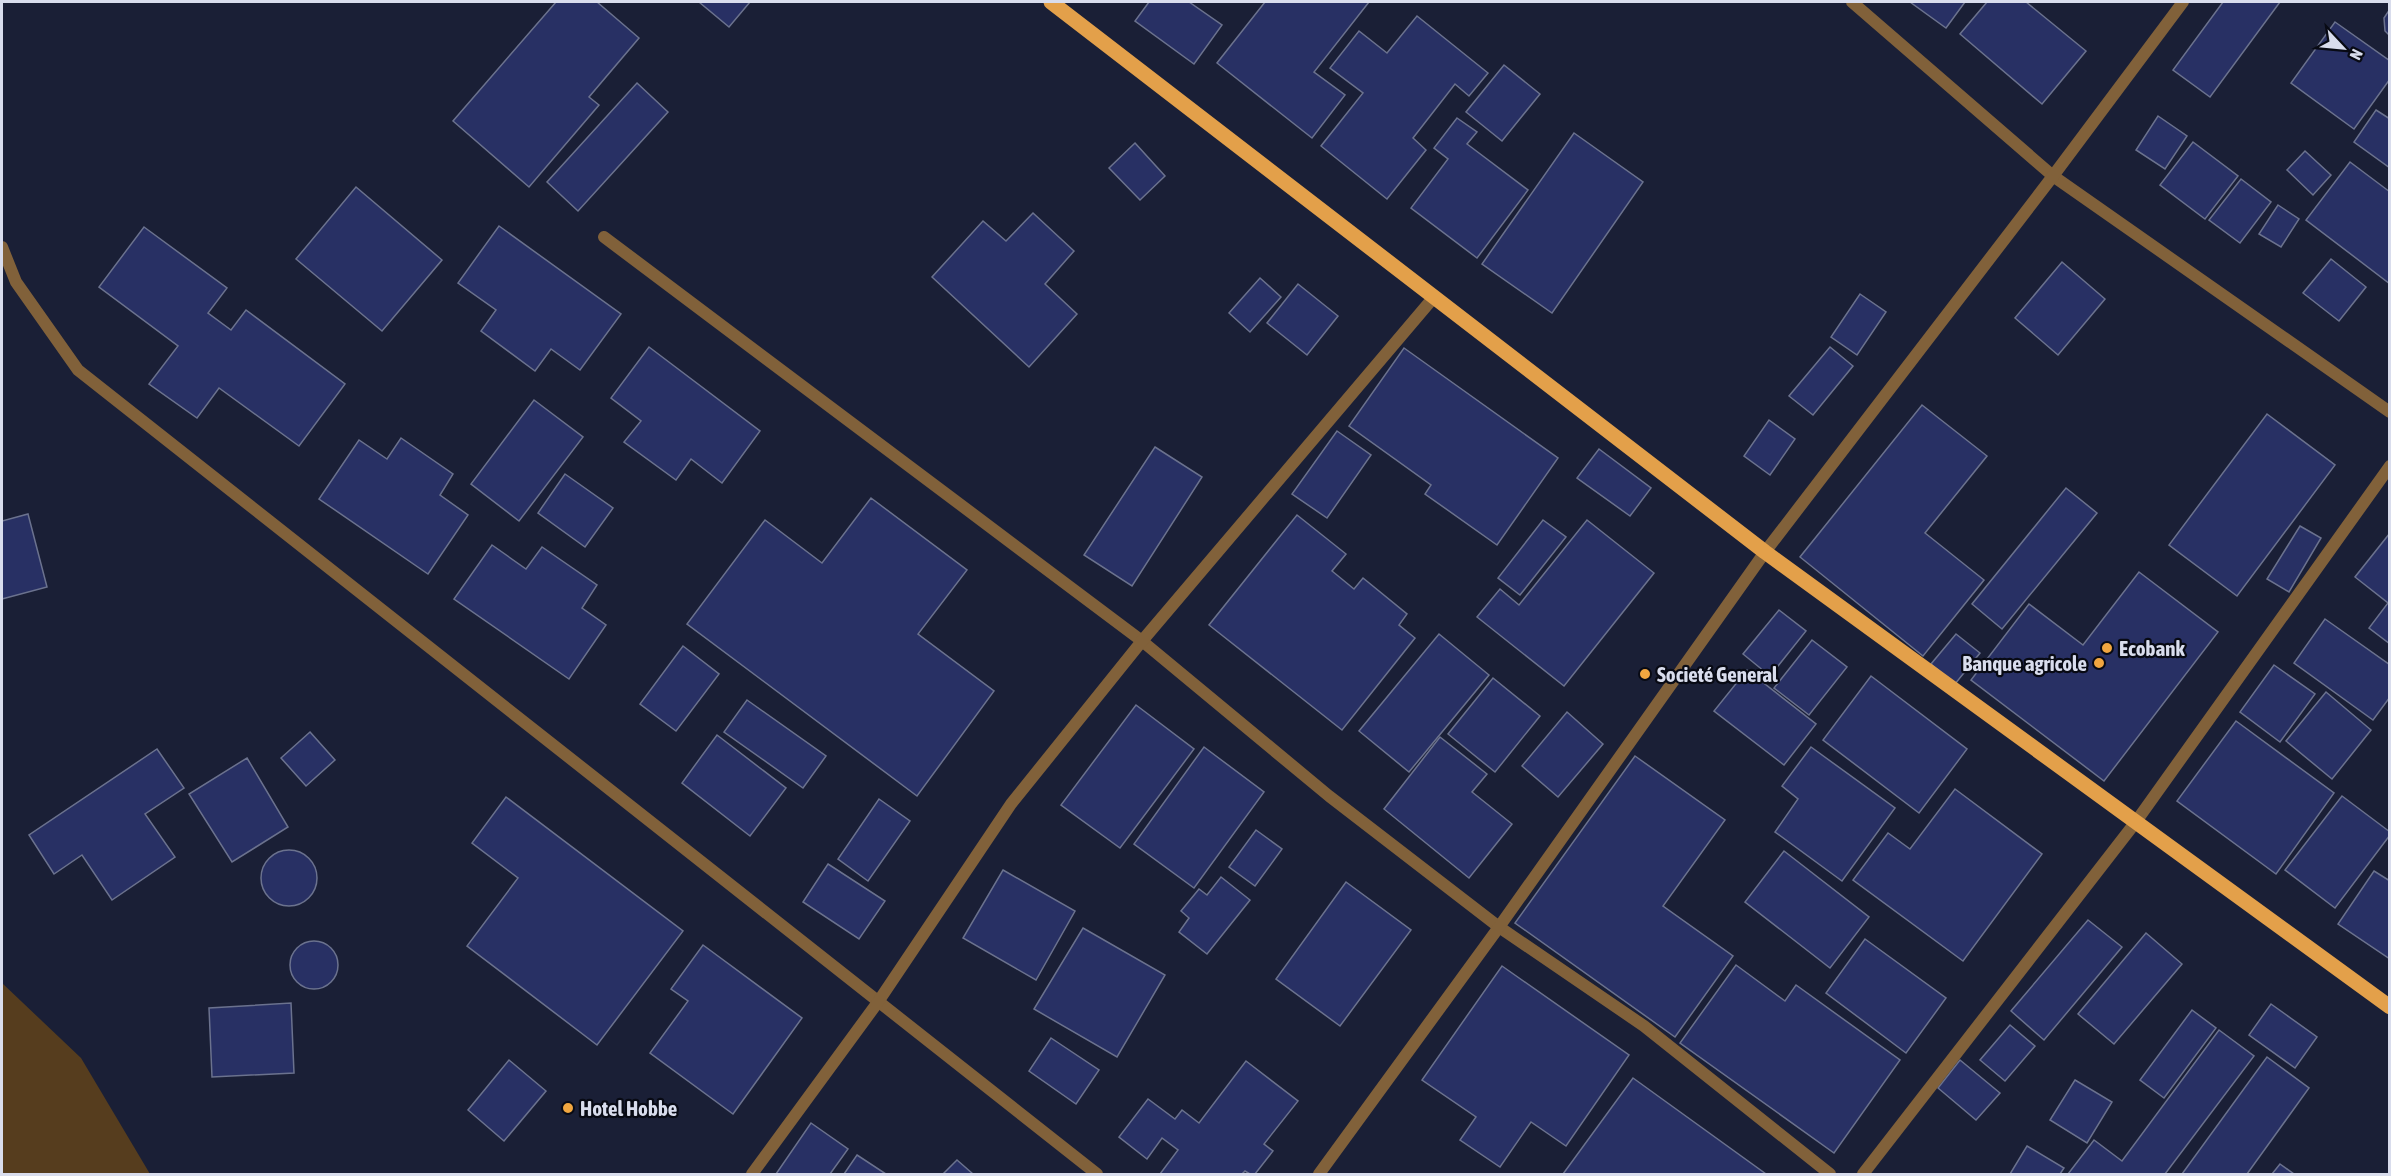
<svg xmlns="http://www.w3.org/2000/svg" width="2391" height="1176" font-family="'Asap Condensed',sans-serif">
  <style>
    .green { fill: #563d1e }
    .building { fill: #283064; stroke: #6b728e; stroke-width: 1.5 }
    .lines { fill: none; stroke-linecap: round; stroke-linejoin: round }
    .street { stroke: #81613a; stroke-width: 12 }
    .primary { stroke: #e3a04a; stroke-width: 15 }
    .poi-dot { fill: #f1a640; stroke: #080a14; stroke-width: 2 }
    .labels { text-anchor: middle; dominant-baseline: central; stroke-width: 4.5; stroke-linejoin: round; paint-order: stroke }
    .poi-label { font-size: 21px; font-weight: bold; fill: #d9dded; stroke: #080a14; text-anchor: start }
  </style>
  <rect width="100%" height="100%" fill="#1a1f36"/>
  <path class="green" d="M 2,983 L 81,1058 L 150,1174 L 2,1174 Z"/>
  <g class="building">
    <path d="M 556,2 L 597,2 L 639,38 L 589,97 L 599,105 L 529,187 L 453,121 Z"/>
    <path d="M 699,2 L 750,2 L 729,27 Z"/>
    <path d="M 1149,2 L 1189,2 L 1222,25 L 1194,64 L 1135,21 Z"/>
    <path d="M 1265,2 L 1369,2 L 1314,72 L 1345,95 L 1312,138 L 1217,63 Z"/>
    <path d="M 1910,2 L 1965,2 L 1946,28 Z"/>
    <path d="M 1987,2 L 2026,2 L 2086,51 L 2042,104 L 1960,34 Z"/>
    <path d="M 2223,2 L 2280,2 L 2210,97 L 2173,70 Z"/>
    <path d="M 2390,9 L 2390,36 L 2385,31 L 2384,18 Z"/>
    <path d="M 1417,16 L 1488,73 L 1469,96 L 1455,84 L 1413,138 L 1426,150 L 1387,199 L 1321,146 L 1363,93 L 1330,68 L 1359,31 L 1387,53 Z"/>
    <path d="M 2335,22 L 2390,61 L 2390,79 L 2354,129 L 2291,83 Z"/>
    <path d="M 1504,65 L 1540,94 L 1502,141 L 1466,112 Z"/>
    <path d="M 637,83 L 668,112 L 578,211 L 547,182 Z"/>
    <path d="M 2376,110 L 2390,119 L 2390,168 L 2354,142 Z"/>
    <path d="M 2158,116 L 2187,136 L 2165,169 L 2136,150 Z"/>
    <path d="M 1457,118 L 1477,132 L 1467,144 L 1528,190 L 1477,258 L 1411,208 L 1448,159 L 1434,148 Z"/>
    <path d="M 1574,133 L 1643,182 L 1552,313 L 1482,264 Z"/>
    <path d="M 2193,142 L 2238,176 L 2205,219 L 2160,185 Z"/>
    <path d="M 1135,143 L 1165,176 L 1140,200 L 1109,168 Z"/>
    <path d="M 2305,151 L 2331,175 L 2313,195 L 2287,170 Z"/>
    <path d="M 2350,162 L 2390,192 L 2390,284 L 2306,220 Z"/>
    <path d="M 2241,179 L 2271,202 L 2240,243 L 2209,220 Z"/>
    <path d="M 356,187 L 442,260 L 382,331 L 296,259 Z"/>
    <path d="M 2278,205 L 2299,219 L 2281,247 L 2259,234 Z"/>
    <path d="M 1033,213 L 1074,251 L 1045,284 L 1077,314 L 1029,367 L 932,277 L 983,221 L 1006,241 Z"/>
    <path d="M 499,226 L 621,314 L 580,370 L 551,349 L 535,371 L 481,331 L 496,310 L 458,283 Z"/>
    <path d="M 144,227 L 227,288 L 208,313 L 231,330 L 246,310 L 345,384 L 299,446 L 219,388 L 197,418 L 149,384 L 178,346 L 99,287 Z"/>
    <path d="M 2331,259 L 2366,287 L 2339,321 L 2303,293 Z"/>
    <path d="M 2062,262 L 2105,299 L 2058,355 L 2015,318 Z"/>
    <path d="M 1260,278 L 1281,297 L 1250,332 L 1229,313 Z"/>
    <path d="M 1298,284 L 1338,316 L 1307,355 L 1267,323 Z"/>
    <path d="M 1860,294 L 1886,312 L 1857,355 L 1831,337 Z"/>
    <path d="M 649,347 L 760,431 L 722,483 L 691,459 L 676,480 L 624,442 L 641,421 L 611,398 Z"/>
    <path d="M 1830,347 L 1853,366 L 1813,415 L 1789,396 Z"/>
    <path d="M 1404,348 L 1558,458 L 1497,545 L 1425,494 L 1431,485 L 1349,426 Z"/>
    <path d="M 534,400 L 583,437 L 519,521 L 471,484 Z"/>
    <path d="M 1922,405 L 1987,456 L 1925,533 L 1984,580 L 1923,656 L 1800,557 Z"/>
    <path d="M 2267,414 L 2335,465 L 2237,596 L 2169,545 Z"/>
    <path d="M 1769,420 L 1795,439 L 1770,475 L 1744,456 Z"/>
    <path d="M 1337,431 L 1371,455 L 1327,518 L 1292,494 Z"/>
    <path d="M 401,438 L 453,474 L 440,495 L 468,515 L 428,574 L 319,499 L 359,440 L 387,459 Z"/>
    <path d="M 1155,447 L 1202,477 L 1132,586 L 1084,555 Z"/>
    <path d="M 1599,449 L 1651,488 L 1630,516 L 1577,478 Z"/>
    <path d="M 565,474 L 613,508 L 585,547 L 538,513 Z"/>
    <path d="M 2066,488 L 2097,513 L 2002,629 L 1972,604 Z"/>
    <path d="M 871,498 L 967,570 L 918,634 L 994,691 L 917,796 L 687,624 L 765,520 L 822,563 Z"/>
    <path d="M 28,514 L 47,587 L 2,599 L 2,521 Z"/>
    <path d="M 1297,515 L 1346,554 L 1332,571 L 1354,589 L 1363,578 L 1407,614 L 1399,625 L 1415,638 L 1342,730 L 1209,625 Z"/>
    <path d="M 1543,520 L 1566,537 L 1520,595 L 1498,578 Z"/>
    <path d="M 1587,520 L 1654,573 L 1564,686 L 1477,617 L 1500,589 L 1519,605 Z"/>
    <path d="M 2300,526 L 2321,538 L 2289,592 L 2267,579 Z"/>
    <path d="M 2390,533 L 2390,644 L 2369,628 L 2388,603 L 2355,577 Z"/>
    <path d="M 492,545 L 526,569 L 542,547 L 597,585 L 582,608 L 606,625 L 569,679 L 454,599 Z"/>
    <path d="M 2139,572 L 2218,632 L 2104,781 L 1971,680 L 2029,604 L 2083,645 Z"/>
    <path d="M 1779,610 L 1806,631 L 1770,676 L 1743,654 Z"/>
    <path d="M 2325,619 L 2390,665 L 2390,697 L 2373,720 L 2294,663 Z"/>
    <path d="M 1439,634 L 1489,675 L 1409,772 L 1359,731 Z"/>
    <path d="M 1956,634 L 1980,653 L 1955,684 L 1931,664 Z"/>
    <path d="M 1812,640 L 1847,667 L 1809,715 L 1774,688 Z"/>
    <path d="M 683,646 L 719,674 L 676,731 L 640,704 Z"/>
    <path d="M 2274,665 L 2315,694 L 2280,742 L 2240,712 Z"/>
    <path d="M 1747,670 L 1816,724 L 1784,765 L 1714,711 Z"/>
    <path d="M 1871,676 L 1967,749 L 1919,813 L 1823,740 Z"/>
    <path d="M 1493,678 L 1540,716 L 1495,772 L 1448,734 Z"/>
    <path d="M 2326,692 L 2371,730 L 2332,779 L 2286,741 Z"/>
    <path d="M 747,700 L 826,756 L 803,788 L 724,732 Z"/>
    <path d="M 1136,705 L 1194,749 L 1120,848 L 1061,805 Z"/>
    <path d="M 1567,712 L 1603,744 L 1558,797 L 1522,766 Z"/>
    <path d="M 2236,721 L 2334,793 L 2276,874 L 2177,801 Z"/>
    <path d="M 310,732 L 335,760 L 306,786 L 281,758 Z"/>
    <path d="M 717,735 L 786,788 L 750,836 L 682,783 Z"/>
    <path d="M 1440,737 L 1487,774 L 1472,792 L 1512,824 L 1469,878 L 1384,809 Z"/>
    <path d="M 1204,747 L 1264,792 L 1194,888 L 1134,844 Z"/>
    <path d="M 1811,747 L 1895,808 L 1842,881 L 1775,832 L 1798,799 L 1782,786 Z"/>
    <path d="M 157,749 L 184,788 L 145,814 L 175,857 L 112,900 L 82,855 L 54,874 L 29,835 Z"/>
    <path d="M 1635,756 L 1725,820 L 1663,906 L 1733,956 L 1675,1037 L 1515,923 Z"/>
    <path d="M 247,758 L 288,827 L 232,862 L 189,794 Z"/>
    <path d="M 1955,789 L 2042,854 L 1963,961 L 1853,880 L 1888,833 L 1910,849 Z"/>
    <path d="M 2342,796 L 2390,832 L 2390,835 L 2335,908 L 2285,870 Z"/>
    <path d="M 506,797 L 683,931 L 597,1045 L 467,946 L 518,878 L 472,843 Z"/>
    <path d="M 879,799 L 910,821 L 868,881 L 838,859 Z"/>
    <path d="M 1256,830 L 1282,849 L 1255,886 L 1229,867 Z"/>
    <circle cx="289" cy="878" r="28"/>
    <path d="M 1784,851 L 1869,917 L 1830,968 L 1745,902 Z"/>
    <path d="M 828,864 L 885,901 L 859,939 L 803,902 Z"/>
    <path d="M 1003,870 L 1075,911 L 1036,980 L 963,938 Z"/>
    <path d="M 2374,871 L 2390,881 L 2390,959 L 2338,924 Z"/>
    <path d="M 1221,877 L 1250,900 L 1207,954 L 1179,932 L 1189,918 L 1181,911 L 1199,889 L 1207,895 Z"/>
    <path d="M 1346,882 L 1411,930 L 1340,1026 L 1276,979 Z"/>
    <path d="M 2088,920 L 2122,947 L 2044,1040 L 2011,1011 Z"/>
    <path d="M 1083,928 L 1165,975 L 1117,1057 L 1034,1009 Z"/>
    <path d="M 2146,933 L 2182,964 L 2114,1044 L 2078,1014 Z"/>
    <path d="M 1865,939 L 1946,998 L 1906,1053 L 1826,993 Z"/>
    <circle cx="314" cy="965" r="24"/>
    <path d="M 703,945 L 802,1018 L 733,1114 L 650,1053 L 688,1001 L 671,989 Z"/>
    <path d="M 1736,965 L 1785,1001 L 1796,985 L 1900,1060 L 1834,1153 L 1680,1043 Z"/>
    <path d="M 1502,966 L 1629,1055 L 1566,1146 L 1531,1122 L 1500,1167 L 1460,1140 L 1476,1117 L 1422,1080 Z"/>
    <path d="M 291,1003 L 294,1073 L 212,1077 L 209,1008 Z"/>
    <path d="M 2271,1004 L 2317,1037 L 2295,1068 L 2249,1035 Z"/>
    <path d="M 2192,1010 L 2216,1028 L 2164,1098 L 2140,1080 Z"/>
    <path d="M 2010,1025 L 2035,1046 L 2005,1081 L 1980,1060 Z"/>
    <path d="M 2219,1030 L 2254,1056 L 2165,1174 L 2068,1174 L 2094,1140 L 2122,1161 Z"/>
    <path d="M 1051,1038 L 1099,1070 L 1076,1104 L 1029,1071 Z"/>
    <path d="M 2267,1057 L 2309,1088 L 2247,1174 L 2182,1174 Z"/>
    <path d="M 509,1060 L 546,1091 L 504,1141 L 468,1110 Z"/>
    <path d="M 1960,1060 L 2000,1093 L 1976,1120 L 1938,1088 Z"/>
    <path d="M 1246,1061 L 1298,1101 L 1264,1144 L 1273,1151 L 1255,1174 L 1250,1174 L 1245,1171 L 1242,1174 L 1160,1174 L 1178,1150 L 1162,1138 L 1147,1159 L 1119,1137 L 1148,1099 L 1175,1119 L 1182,1110 L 1199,1123 Z"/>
    <path d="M 1633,1078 L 1766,1174 L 1563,1174 Z"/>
    <path d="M 2075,1080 L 2112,1102 L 2087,1143 L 2050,1120 Z"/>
    <path d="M 811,1123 L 848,1149 L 830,1174 L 776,1174 Z"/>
    <path d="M 2027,1146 L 2064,1168 L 2060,1174 L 2010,1174 Z"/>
    <path d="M 857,1155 L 886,1174 L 844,1174 Z"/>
    <path d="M 957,1160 L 973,1174 L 943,1174 Z"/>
    <path d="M 2280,1164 L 2294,1174 L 2272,1174 Z"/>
  </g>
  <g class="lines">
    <g class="street">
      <path d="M 1852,2 L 2053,176 L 2390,412"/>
      <path d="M 604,237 L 1142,641 L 1329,796 L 1499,927 L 1644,1026 L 1830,1174"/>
      <path d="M 2,247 L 16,282 L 78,370 L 1097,1174"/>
      <path d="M 752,1174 L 878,1002 L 1011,804 L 1142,641 L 1434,297"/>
      <path d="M 1319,1174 L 1499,927 L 1765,552 L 2053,176 L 2183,2"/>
      <path d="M 1863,1174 L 2135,823 L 2390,466"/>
    </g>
    <path class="primary" d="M 1051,2 L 1765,552 L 2390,1007"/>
  </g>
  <g class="poi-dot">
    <circle cx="2107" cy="648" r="6"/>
    <circle cx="2099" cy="663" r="6"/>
    <circle cx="1645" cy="674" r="6"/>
    <circle cx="568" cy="1108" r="6"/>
  </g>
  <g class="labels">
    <g class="poi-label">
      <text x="2119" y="648">Ecobank</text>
      <text x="2087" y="663" text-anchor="end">Banque agricole</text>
      <text x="1657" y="674">Societé General</text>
      <text x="580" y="1108">Hotel Hobbe</text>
    </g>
  </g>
  <rect width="2391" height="1176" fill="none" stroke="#d9dded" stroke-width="6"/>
  <g transform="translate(2343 48) rotate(116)" stroke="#080a14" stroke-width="4.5" paint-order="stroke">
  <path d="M0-4.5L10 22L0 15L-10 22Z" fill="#d9dded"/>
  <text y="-9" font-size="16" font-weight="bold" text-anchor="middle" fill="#d9dded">N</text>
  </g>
</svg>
